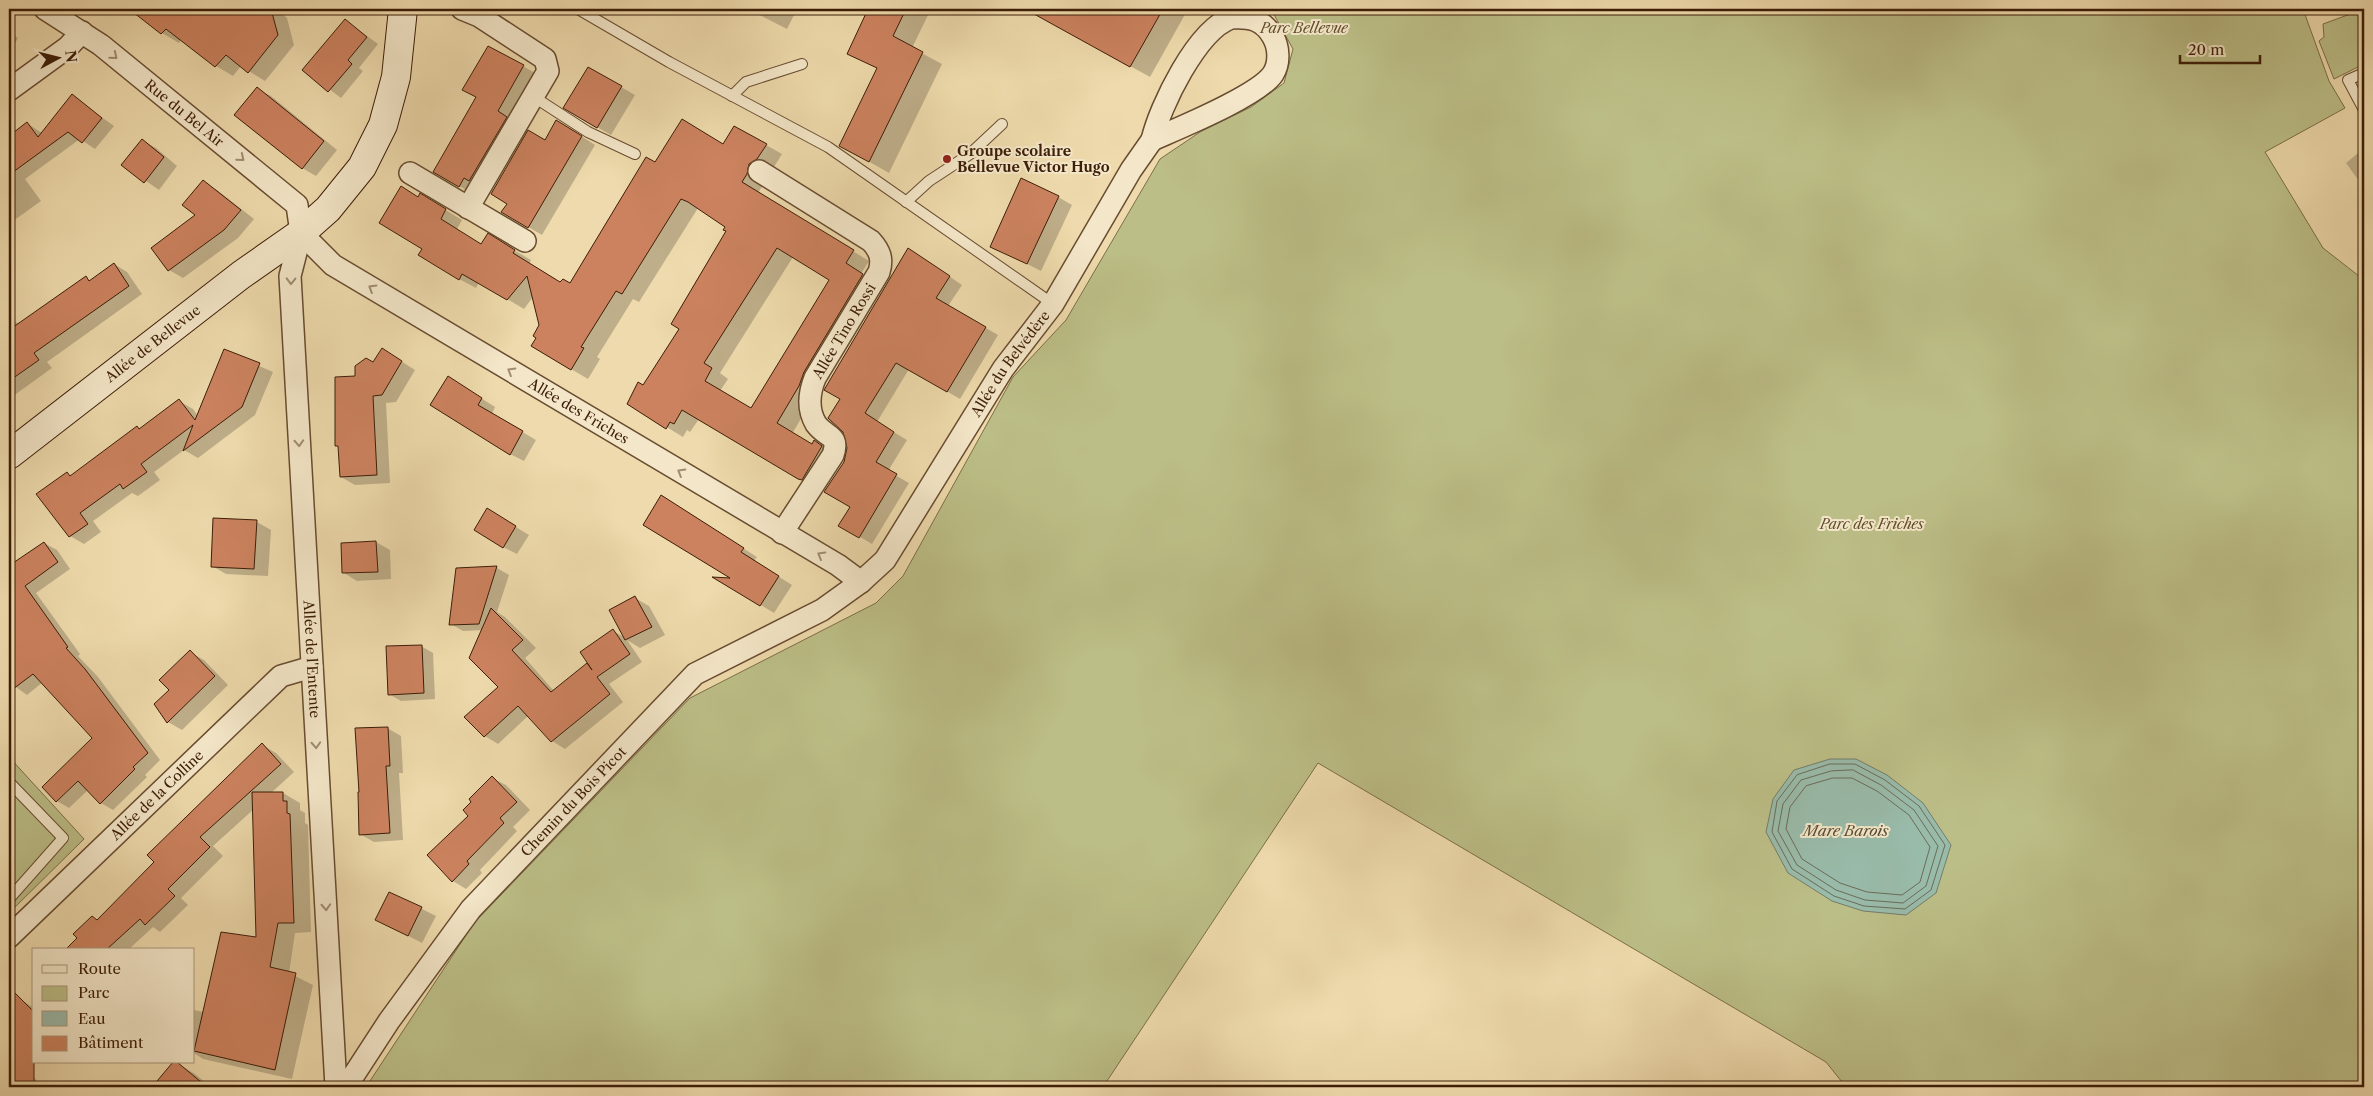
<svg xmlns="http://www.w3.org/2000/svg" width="2373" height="1096" font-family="'Libre Caslon Text',serif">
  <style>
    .green { fill: #bcbe87; stroke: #7c6e47 }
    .water { fill: #9ba; stroke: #747c69 }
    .shadow { fill: #0003; fill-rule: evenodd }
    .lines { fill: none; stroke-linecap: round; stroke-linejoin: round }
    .shore { stroke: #6a6c58; stroke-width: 1 }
    .building { fill: #cc825f; stroke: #3c1d07; fill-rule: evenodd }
    .lane-casing { stroke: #684c30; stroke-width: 12 }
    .street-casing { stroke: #684c30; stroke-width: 24 }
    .secondary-casing { stroke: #3c1d07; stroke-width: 30 }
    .lane { stroke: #f4e7c9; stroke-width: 10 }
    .street { stroke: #f4e7c9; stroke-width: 21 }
    .secondary { stroke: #f4e7c9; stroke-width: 28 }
    .oneway { stroke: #a18c72 }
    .poi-dot { fill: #8f2418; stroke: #f4e7c9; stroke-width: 2 }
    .labels { text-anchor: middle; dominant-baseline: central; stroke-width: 4; stroke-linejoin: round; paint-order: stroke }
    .park-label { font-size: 14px; font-style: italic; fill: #624d2d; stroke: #f4e7c9 }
    .street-label { font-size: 14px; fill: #3c1d07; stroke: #f4e7c9 }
    .poi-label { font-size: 14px; font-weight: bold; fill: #3c1d07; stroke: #f4e7c9; text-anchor: start }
    .water-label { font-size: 15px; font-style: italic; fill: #584c38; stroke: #f4e7c9 }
  </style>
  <rect width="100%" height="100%" fill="#eedaac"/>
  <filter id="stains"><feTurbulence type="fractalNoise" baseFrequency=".004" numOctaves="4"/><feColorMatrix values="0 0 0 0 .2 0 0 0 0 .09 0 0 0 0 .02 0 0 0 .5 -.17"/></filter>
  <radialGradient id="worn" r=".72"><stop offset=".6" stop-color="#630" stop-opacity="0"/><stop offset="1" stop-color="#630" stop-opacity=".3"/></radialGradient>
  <g class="green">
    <path d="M 1267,9 L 2303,9 L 2329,81 L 2345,108 L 2265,152 L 2323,248 L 2364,280 L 2364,1087 L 1846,1087 L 1826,1062 L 1318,763 L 1103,1087 L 366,1087 L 474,923 L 690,698 L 876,603 L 903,576 L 1013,377 L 1066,320 L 1160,159 L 1200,132 L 1251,107 L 1284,83 L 1293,49 L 1272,11 Z"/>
    <path d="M 2364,9 L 2364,64 L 2334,79 L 2319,41 L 2324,37 L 2323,24 Z"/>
    <path d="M 9,757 L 84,839 L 9,913 Z"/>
  </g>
  <path class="water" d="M 1830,759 L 1856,759 L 1887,775 L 1923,803 L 1951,845 L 1936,893 L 1906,915 L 1863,911 L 1832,901 L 1788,873 L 1766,832 L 1773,799 L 1794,770 Z"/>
  <g class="shadow">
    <path d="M 131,9 L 277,9 L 287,18 L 294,45 L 265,81 L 241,66 L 233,76 L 216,66 L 182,39 L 179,43 L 162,33 Z"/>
    <path d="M 748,9 L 797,9 L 787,29 Z"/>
    <path d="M 870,9 L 931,9 L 912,48 L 942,64 L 889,173 L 861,157 L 878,69 L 848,53 Z"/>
    <path d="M 1085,9 L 1188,9 L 1150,77 L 1072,34 Z"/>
    <path d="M 345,20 L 378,44 L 359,68 L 363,71 L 341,98 L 304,70 Z"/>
    <path d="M 9,32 L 18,38 L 9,53 Z"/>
    <path d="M 489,47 L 537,74 L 473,194 L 434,171 L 477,97 Z"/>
    <path d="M 588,68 L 635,95 L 611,135 L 597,127 Z"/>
    <path d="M 257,89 L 271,96 L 337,150 L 316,176 L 302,168 Z"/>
    <path d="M 72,96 L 114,126 L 95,149 L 80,139 L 25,179 L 41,201 L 9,224 L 9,137 L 28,124 L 42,133 Z"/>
    <path d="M 570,129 L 595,145 L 542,235 L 503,212 L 545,141 Z"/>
    <path d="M 143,141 L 156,148 L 177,166 L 159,190 L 123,165 Z"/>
    <path d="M 766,145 L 782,154 L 758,193 L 869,261 L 861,274 L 879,284 L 792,434 L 812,446 L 815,442 L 831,451 L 816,488 L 699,419 L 690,432 L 687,430 L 683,437 L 629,404 L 644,387 L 680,328 L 727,231 L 727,226 L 698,208 L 639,302 L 633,299 L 597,357 L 600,359 L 588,379 L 571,369 L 538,338 L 541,325 L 533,297 L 524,309 L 479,282 L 476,288 L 459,279 L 424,249 L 419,198 L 421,195 L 462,220 L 457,229 L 482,245 L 488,235 L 531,260 L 529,264 L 561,284 L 571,285 L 656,164 L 724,146 ZM 793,257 L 831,280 L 751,410 L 720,391 L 728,379 L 720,373 Z"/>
    <path d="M 2364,148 L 2364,188 L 2346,163 Z"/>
    <path d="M 203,182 L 217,190 L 254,219 L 238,238 L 183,278 L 169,270 L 197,215 Z"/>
    <path d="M 1058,197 L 1072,205 L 1041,271 L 991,246 Z"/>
    <path d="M 909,249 L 962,285 L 948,306 L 998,335 L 960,399 L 909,369 L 877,422 L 907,440 L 888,471 L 909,483 L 872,544 L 840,525 L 851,507 L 845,462 L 848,448 L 841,398 Z"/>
    <path d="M 114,264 L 127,272 L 142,294 L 47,362 L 52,368 L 9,399 L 9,318 L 19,324 L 86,278 L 91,281 Z"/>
    <path d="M 9,267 L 12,272 L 9,275 Z"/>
    <path d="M 224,351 L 273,372 L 255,415 L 198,458 L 184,450 L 154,472 L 160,480 L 138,496 L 132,493 L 93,521 L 101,532 L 84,544 L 70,536 L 67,474 L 71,476 L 137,428 L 140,429 L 179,401 L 193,409 L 198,416 Z"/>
    <path d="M 396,358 L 415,370 L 396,402 L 386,403 L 390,483 L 355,485 L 341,477 L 339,447 L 336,445 L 356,377 L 374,364 Z"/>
    <path d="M 462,386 L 495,407 L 492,414 L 536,440 L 524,461 L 510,454 Z"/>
    <path d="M 675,505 L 757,557 L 754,561 L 792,585 L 774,613 L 717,579 L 735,579 Z"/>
    <path d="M 501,518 L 529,535 L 517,554 L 503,547 Z"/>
    <path d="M 257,522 L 271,530 L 268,576 L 226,574 L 212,566 Z"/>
    <path d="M 376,542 L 390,550 L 391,579 L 357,581 L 344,573 Z"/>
    <path d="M 44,543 L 57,550 L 70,569 L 36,593 L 80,654 L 78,656 L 98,677 L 160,760 L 145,775 L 147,777 L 113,810 L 101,803 L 88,790 L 69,808 L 57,801 L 94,738 L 43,682 L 27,695 L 13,685 L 9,688 L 9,553 L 16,563 Z"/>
    <path d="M 497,568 L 509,575 L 497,612 L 505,617 L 536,648 L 525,658 L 554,691 L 587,664 L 592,667 L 613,631 L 626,638 L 635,598 L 649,606 L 665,635 L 640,648 L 627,640 L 642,662 L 609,684 L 623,702 L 565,749 L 552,741 L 528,716 L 498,744 L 485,736 L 499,687 L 483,630 L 463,631 L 451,624 L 457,569 Z"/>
    <path d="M 421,646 L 433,653 L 435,699 L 401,701 L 389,694 Z"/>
    <path d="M 190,652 L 204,660 L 228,685 L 182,730 L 168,722 L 171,690 Z"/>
    <path d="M 387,728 L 401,736 L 403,773 L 399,773 L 403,840 L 374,842 L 360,834 Z"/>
    <path d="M 262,745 L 276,753 L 294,772 L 271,793 L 283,793 L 300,803 L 300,810 L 305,813 L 305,823 L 308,825 L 311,932 L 295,933 L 289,973 L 313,985 L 292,1079 L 203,1059 L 194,1053 L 194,1010 L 203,1012 L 258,938 L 254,809 L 213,846 L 223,856 L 181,898 L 188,905 L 160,932 L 153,927 L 128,950 L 67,950 L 155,862 Z"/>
    <path d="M 492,778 L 506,785 L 530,810 L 513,827 L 517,831 L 480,870 L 482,873 L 466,889 L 453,881 Z"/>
    <path d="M 390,893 L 436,916 L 422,943 L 391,927 Z"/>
    <path d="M 20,999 L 34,1008 L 34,1062 L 27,1070 L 43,1087 L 9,1087 L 9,1010 Z"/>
    <path d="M 175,1062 L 195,1074 L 211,1087 L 153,1087 Z"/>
  </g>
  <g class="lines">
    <g class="shore">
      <path d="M 1830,764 L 1855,764 L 1885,780 L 1919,806 L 1945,845 L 1931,890 L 1905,909 L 1864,906 L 1834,896 L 1792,869 L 1772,832 L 1777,801 L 1797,775 Z"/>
      <path d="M 1853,770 L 1881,785 L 1914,810 L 1938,846 L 1926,886 L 1903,903 L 1865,900 L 1836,890 L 1797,865 L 1778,831 L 1783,804 L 1801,780 L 1831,771 Z"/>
      <path d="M 1833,778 L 1852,778 L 1877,791 L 1909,815 L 1930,847 L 1920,882 L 1902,895 L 1867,892 L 1840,883 L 1802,859 L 1786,829 L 1790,807 L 1806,786 Z"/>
    </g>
  </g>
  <g class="building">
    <path d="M 129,9 L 271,9 L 278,35 L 248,73 L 226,55 L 215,67 L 166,29 L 161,34 Z"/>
    <path d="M 868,9 L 906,9 L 893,36 L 923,52 L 869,162 L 839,146 L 877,68 L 847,54 Z"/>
    <path d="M 1025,9 L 1163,9 L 1130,67 Z"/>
    <path d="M 345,19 L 367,37 L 348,60 L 352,64 L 328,92 L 302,70 Z"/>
    <path d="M 488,46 L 524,65 L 498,111 L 507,117 L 469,181 L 464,178 L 459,187 L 433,172 L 476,97 L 462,90 Z"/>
    <path d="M 588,67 L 622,86 L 597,128 L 563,108 Z"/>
    <path d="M 257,87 L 324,141 L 302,169 L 234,115 Z"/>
    <path d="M 72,94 L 102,118 L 82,143 L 68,132 L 9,175 L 9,136 L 27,122 L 38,137 Z"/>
    <path d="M 682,119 L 723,144 L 734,126 L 767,144 L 757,159 L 749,164 L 747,174 L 742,182 L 854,250 L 846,263 L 863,274 L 804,372 L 799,386 L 777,423 L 812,444 L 814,440 L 822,446 L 802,480 L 798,479 L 682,410 L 674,424 L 670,422 L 666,429 L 627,404 L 638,382 L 643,385 L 679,329 L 671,324 L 726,231 L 723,230 L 725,227 L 688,202 L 681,199 L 622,294 L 616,291 L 581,347 L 584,348 L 571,370 L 531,346 L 536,338 L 533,336 L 539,325 L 527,276 L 507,300 L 462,274 L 459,280 L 418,255 L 422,249 L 379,223 L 401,186 L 418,197 L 420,193 L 446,209 L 441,219 L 481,244 L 488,233 L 515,250 L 513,253 L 560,282 L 563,279 L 570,283 L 646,157 L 655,162 ZM 777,248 L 829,280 L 751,408 L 705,381 L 712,368 L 704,363 Z"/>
    <path d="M 556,120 L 582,136 L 528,228 L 501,212 L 507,204 L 491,194 L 528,130 L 545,140 Z"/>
    <path d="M 142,139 L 164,157 L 144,183 L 121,165 Z"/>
    <path d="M 1021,178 L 1059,196 L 1027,264 L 990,247 Z"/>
    <path d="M 203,180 L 241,210 L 224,230 L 168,271 L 151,248 L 195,215 L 182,205 Z"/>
    <path d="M 908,248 L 950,276 L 936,298 L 986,327 L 947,392 L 896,363 L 865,413 L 894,432 L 876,462 L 897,474 L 859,538 L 838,526 L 850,507 L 824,492 L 844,462 L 847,448 L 843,432 L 828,418 L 840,399 L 824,390 Z"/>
    <path d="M 114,263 L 129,286 L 34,353 L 39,360 L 9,381 L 9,330 L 86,276 L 89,281 Z"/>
    <path d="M 382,348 L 402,361 L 382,395 L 373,396 L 377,475 L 340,477 L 338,446 L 335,446 L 335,377 L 355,376 L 355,366 L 366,358 L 373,362 Z"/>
    <path d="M 224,349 L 260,363 L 242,407 L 183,451 L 193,425 L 141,464 L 147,472 L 123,489 L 120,484 L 80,513 L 88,524 L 69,537 L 36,494 L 67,472 L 70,476 L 137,426 L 139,429 L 179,399 L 195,420 Z"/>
    <path d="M 448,376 L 482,398 L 478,405 L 523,431 L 510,455 L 430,405 Z"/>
    <path d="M 661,495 L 744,548 L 741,552 L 779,576 L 760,606 L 712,577 L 730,578 L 643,525 Z"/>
    <path d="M 487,508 L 516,526 L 503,548 L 474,530 Z"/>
    <path d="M 213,518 L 257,520 L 254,569 L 211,567 Z"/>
    <path d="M 376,541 L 378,572 L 342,573 L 341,543 Z"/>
    <path d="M 44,542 L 58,562 L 25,586 L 68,647 L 66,648 L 85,669 L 148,753 L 133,767 L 135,769 L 100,804 L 78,781 L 56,802 L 42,787 L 92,738 L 33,674 L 9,692 L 9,563 L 10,565 Z"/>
    <path d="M 497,566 L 479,624 L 449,625 L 456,568 Z"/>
    <path d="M 635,596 L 652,627 L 625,640 L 609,610 Z"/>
    <path d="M 491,608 L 523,640 L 512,650 L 551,692 L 587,663 L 592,670 L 580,652 L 613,629 L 630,654 L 597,677 L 610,694 L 551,742 L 518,706 L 484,737 L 464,717 L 498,687 L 469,658 Z"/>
    <path d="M 422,645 L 424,693 L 388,695 L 386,646 Z"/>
    <path d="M 190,650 L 215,676 L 167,723 L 154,704 L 169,690 L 159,680 Z"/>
    <path d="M 388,727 L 390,766 L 386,766 L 390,833 L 359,835 L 358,792 L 359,792 L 355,728 Z"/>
    <path d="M 262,743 L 281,764 L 200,837 L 210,847 L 168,889 L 175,896 L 145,925 L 140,919 L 106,950 L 65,950 L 77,938 L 73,934 L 92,916 L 97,920 L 154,862 L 147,855 Z"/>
    <path d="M 492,776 L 517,802 L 500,818 L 504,823 L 467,861 L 469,864 L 452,882 L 427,855 L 468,816 L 463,810 L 471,802 L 469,799 Z"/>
    <path d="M 252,792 L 283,792 L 283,801 L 287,801 L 287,813 L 290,814 L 294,923 L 278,923 L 270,967 L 296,973 L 275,1070 L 194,1051 L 221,932 L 256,937 Z"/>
    <path d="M 389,892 L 422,907 L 408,936 L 375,920 Z"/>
    <path d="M 9,987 L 34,1012 L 34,1087 L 9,1087 Z"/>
    <path d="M 173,1062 L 177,1062 L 207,1087 L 152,1087 Z"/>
  </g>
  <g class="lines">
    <defs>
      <g id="lane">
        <path d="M 578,9 L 669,62 L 828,147 L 1053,304"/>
        <path d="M 2364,73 L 2348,80 L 2364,110"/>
        <path d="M 732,96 L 746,82 L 802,64"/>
        <path d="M 534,97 L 588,132 L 635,154"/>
        <path d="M 906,202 L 929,181 L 970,154 L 1002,124"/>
        <path d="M 9,782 L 63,838 L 9,899"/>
      </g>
      <g id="street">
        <path id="s1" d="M 45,9 L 101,45 L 297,205 L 301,233 L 290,276 L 336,1087"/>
        <path d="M 462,9 L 479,16 L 545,59 L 548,71 L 468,208"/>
        <path d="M 1231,18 C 1250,17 1263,19 1273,37 C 1279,47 1280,63 1273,74 C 1258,96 1179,128 1152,140 C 1160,106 1197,30 1231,18 Z"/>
        <path d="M 9,90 L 68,47 L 82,32"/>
        <path d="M 759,171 L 871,241 C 880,251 883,259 879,272 L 815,378 C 809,393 807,409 816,424 C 826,438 840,434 833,455 L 782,533"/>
        <path d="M 410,173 L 525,241"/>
        <path id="s2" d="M 301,233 L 333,265 L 838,565 L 861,582"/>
        <path id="s3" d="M 9,937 L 281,676 L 312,667"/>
        <path id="s4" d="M 346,1087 L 389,1021 L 471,909 L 695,674 L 822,610 L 861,582 L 885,560 L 1003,369 L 1053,304 L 1131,170 L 1152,140"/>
      </g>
      <g id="secondary">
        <path id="s5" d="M 9,455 L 241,275 L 301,233 L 328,209 L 362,167 L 383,125 L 396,77 L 403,9"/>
      </g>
    </defs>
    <use href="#lane" class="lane-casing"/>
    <use href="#street" class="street-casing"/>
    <use href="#secondary" class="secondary-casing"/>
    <use href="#lane" class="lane"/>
    <use href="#street" class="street"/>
    <use href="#secondary" class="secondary"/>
  </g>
  <defs><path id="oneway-chevron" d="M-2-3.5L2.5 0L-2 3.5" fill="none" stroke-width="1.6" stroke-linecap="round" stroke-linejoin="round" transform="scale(1.25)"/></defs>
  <g class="oneway">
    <use href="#oneway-chevron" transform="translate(114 56) rotate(39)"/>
    <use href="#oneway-chevron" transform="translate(241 158) rotate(39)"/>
    <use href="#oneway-chevron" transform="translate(291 281) rotate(91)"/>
    <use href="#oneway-chevron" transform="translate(372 288) rotate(-149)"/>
    <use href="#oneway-chevron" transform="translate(511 371) rotate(-149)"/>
    <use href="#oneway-chevron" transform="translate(299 443) rotate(87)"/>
    <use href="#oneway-chevron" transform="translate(681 472) rotate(-149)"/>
    <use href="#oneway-chevron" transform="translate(821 555) rotate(-150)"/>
    <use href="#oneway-chevron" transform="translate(316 745) rotate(87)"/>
    <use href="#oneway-chevron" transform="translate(326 907) rotate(87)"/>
  </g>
  <circle class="poi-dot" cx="947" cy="159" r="5"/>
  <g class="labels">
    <g class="park-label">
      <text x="1304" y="28">Parc Bellevue</text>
      <text x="1872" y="524">Parc des Friches</text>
    </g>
    <g class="street-label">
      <text stroke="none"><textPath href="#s1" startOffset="174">Rue du Bel Air</textPath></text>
      <text transform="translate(844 331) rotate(-59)">Allée Tino Rossi</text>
      <text stroke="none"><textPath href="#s5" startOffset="182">Allée de Bellevue</textPath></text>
      <text stroke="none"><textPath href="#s4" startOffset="998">Allée du Belvédère</textPath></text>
      <text stroke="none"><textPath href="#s2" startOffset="331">Allée des Friches</textPath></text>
      <text stroke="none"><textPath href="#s1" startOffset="776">Allée de l'Entente</textPath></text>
      <text stroke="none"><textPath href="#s3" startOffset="205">Allée de la Colline</textPath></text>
      <text stroke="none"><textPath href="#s4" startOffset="366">Chemin du Bois Picot</textPath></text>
    </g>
    <g class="poi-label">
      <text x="957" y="151">Groupe scolaire<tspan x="957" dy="16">Bellevue Victor Hugo</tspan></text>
    </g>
    <g class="water-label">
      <text x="1846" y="830">Mare Barois</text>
    </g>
  </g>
  <rect width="2373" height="1096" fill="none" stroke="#eedaac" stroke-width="30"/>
  <rect x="10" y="10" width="2353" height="1076" fill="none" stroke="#3c1d07" stroke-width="2.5"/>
  <rect x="15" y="15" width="2343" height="1066" fill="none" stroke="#3c1d07"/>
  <rect x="32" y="948" width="162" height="115" fill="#f4e7c9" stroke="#aa967b"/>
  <rect x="42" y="965" width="25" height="8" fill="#f4e7c9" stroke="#aa967b"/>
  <text x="78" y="974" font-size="15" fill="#3c1d07">Route</text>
  <rect x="42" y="986" width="25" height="15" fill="#bcbe87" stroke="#aa967b"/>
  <text x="78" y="998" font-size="15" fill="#3c1d07">Parc</text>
  <rect x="42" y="1011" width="25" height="15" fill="#99bbaa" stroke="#aa967b"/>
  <text x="78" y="1024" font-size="15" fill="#3c1d07">Eau</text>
  <rect x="42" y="1036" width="25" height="15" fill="#cc825f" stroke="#aa967b"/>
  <text x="78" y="1048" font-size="15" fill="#3c1d07">Bâtiment</text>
  <g transform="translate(58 58) rotate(83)" stroke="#f4e7c9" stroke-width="4" paint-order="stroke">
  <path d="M0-4L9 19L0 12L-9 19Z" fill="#3c1d07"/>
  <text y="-8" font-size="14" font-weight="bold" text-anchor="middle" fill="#3c1d07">N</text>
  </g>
  <path d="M2180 55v8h80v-8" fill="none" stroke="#3c1d07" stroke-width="2.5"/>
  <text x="2188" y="55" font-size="15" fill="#3c1d07" stroke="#f4e7c9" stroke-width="4" paint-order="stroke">20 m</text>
  <rect width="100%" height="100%" filter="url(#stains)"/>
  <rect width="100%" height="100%" fill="url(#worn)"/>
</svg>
